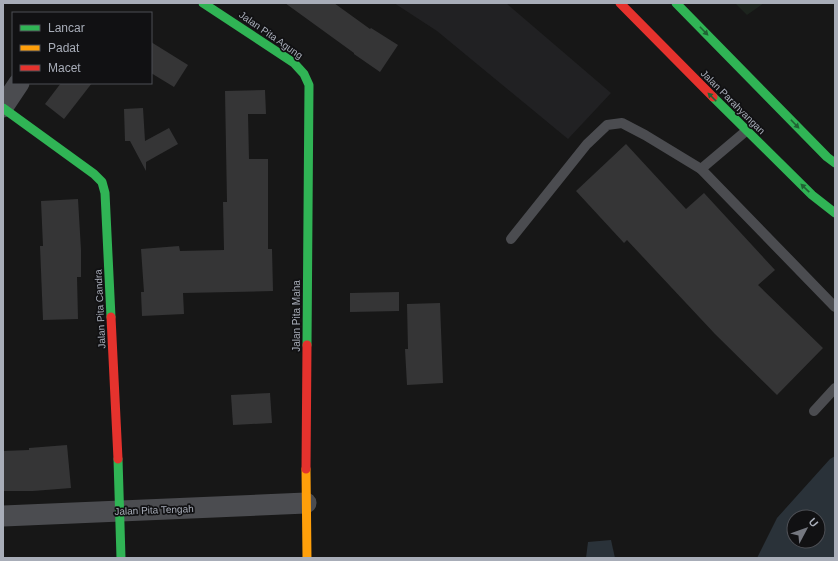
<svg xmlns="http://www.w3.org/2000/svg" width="838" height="561" font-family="Helvetica,sans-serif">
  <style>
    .built { fill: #212123 }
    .green { fill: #1d241e }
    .water { fill: #2a3239; fill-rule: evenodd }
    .building { fill: #353536 }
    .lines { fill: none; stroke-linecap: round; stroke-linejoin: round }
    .lane { stroke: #4b4c50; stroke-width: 10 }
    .street { stroke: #4b4c50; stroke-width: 21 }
    .fast { stroke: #30b455; stroke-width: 9 }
    .slow { stroke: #ff9f0a; stroke-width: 9 }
    .jam { stroke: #e5322d; stroke-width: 9 }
    .oneway { fill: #206234 }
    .labels { text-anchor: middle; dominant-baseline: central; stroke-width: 3.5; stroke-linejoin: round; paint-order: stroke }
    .street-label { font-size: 10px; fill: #a8adb8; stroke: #111113 }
  </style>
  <rect width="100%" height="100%" fill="#171717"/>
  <path class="built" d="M 394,3 L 506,3 L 611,93 L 568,139 L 437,31 Z"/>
  <path class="green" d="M 735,3 L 764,3 L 747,15 Z"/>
  <g class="water">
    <path d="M 835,456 L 835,558 L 757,558 L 777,518 L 830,459 ZM 794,517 L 818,517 L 818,541 L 794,541 Z"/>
    <path d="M 611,540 L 615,558 L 586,558 L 588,542 Z"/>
  </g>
  <g class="building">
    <path d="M 285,3 L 334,3 L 370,29 L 371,28 L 398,45 L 380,72 L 354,54 L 354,53 Z"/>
    <path d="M 151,42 L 188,65 L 174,87 L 151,73 Z"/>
    <path d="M 61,83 L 92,83 L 64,119 L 45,104 Z"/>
    <path d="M 265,90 L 266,114 L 248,114 L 249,159 L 268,159 L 268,249 L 272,249 L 273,291 L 183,293 L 184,314 L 142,316 L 141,292 L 144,292 L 141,249 L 179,246 L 180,251 L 224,250 L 223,202 L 227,202 L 225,91 Z"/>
    <path d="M 143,108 L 145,141 L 169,128 L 178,144 L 146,162 L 146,171 L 130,141 L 125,141 L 124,109 Z"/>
    <path d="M 626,144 L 686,209 L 704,193 L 775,270 L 758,285 L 823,348 L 777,395 L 715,334 L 627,240 L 624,243 L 576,191 Z"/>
    <path d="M 78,199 L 81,250 L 81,277 L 77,277 L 78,319 L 43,320 L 40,246 L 43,246 L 41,201 Z"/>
    <path d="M 399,292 L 399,311 L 350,312 L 350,293 Z"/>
    <path d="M 440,303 L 443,383 L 407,385 L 405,349 L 408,349 L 407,304 Z"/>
    <path d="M 270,393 L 272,423 L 233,425 L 231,395 Z"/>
    <path d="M 67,445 L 71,488 L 33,491 L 3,491 L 3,451 L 29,450 L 29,448 Z"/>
  </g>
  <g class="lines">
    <g class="lane">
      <path d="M 701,169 L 746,131"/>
      <path d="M 511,239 L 587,144 L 607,125 L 622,123 L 645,135 L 701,169 L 835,307"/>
      <path d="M 814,411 L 835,388"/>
    </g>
    <g class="street">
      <path d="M 3,107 L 19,83"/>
      <path d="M 3,516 L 306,503"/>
    </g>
    <g class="fast">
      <path d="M 203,3 L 294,63 L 304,74 L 309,85 L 307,345"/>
      <path d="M 676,3 L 827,157 L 835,163"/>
      <path d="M 713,97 L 812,195 L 835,213"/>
      <path d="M 3,108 L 94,174 L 102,182 L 105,193 L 111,317"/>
      <path d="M 118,459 L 121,558"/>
    </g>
    <path class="slow" d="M 306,469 L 307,558"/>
    <g class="jam">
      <path d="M 620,3 L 713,97"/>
      <path d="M 111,317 L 118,459"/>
      <path d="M 306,469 L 307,345"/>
    </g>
  </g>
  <defs><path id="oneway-solid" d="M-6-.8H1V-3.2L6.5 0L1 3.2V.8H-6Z"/></defs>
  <g class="oneway">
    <use href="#oneway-solid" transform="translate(704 31) rotate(46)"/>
    <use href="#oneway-solid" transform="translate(712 97) rotate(-135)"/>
    <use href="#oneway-solid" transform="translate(795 124) rotate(46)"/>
    <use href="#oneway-solid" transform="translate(805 188) rotate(-136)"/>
  </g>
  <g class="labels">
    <g class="street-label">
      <text transform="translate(271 35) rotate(35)">Jalan Pita Agung</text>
      <text transform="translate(733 102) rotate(45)">Jalan Parahyangan</text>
      <text transform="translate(100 309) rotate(-93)">Jalan Pita Candra</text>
      <text transform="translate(296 316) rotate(-90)">Jalan Pita Maha</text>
      <text transform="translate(154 510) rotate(-2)">Jalan Pita Tengah</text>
    </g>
  </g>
  <rect width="838" height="561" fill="none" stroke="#a8adb8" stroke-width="8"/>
  <rect x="12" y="12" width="140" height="72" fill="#111113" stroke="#4d4f55"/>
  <rect x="20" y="25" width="20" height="6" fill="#30b455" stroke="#4d4f55"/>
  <text x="48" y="32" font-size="12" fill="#a8adb8">Lancar</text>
  <rect x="20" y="45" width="20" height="6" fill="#ff9f0a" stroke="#4d4f55"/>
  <text x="48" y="52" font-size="12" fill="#a8adb8">Padat</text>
  <rect x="20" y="65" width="20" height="6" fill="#e5322d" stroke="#4d4f55"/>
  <text x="48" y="72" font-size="12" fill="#a8adb8">Macet</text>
  <g transform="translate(806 529) rotate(49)"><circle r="19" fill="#111113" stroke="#4d4f55"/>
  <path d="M0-3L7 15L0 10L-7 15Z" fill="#757880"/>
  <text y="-6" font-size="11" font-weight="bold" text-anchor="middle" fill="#a8adb8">U</text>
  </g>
</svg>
